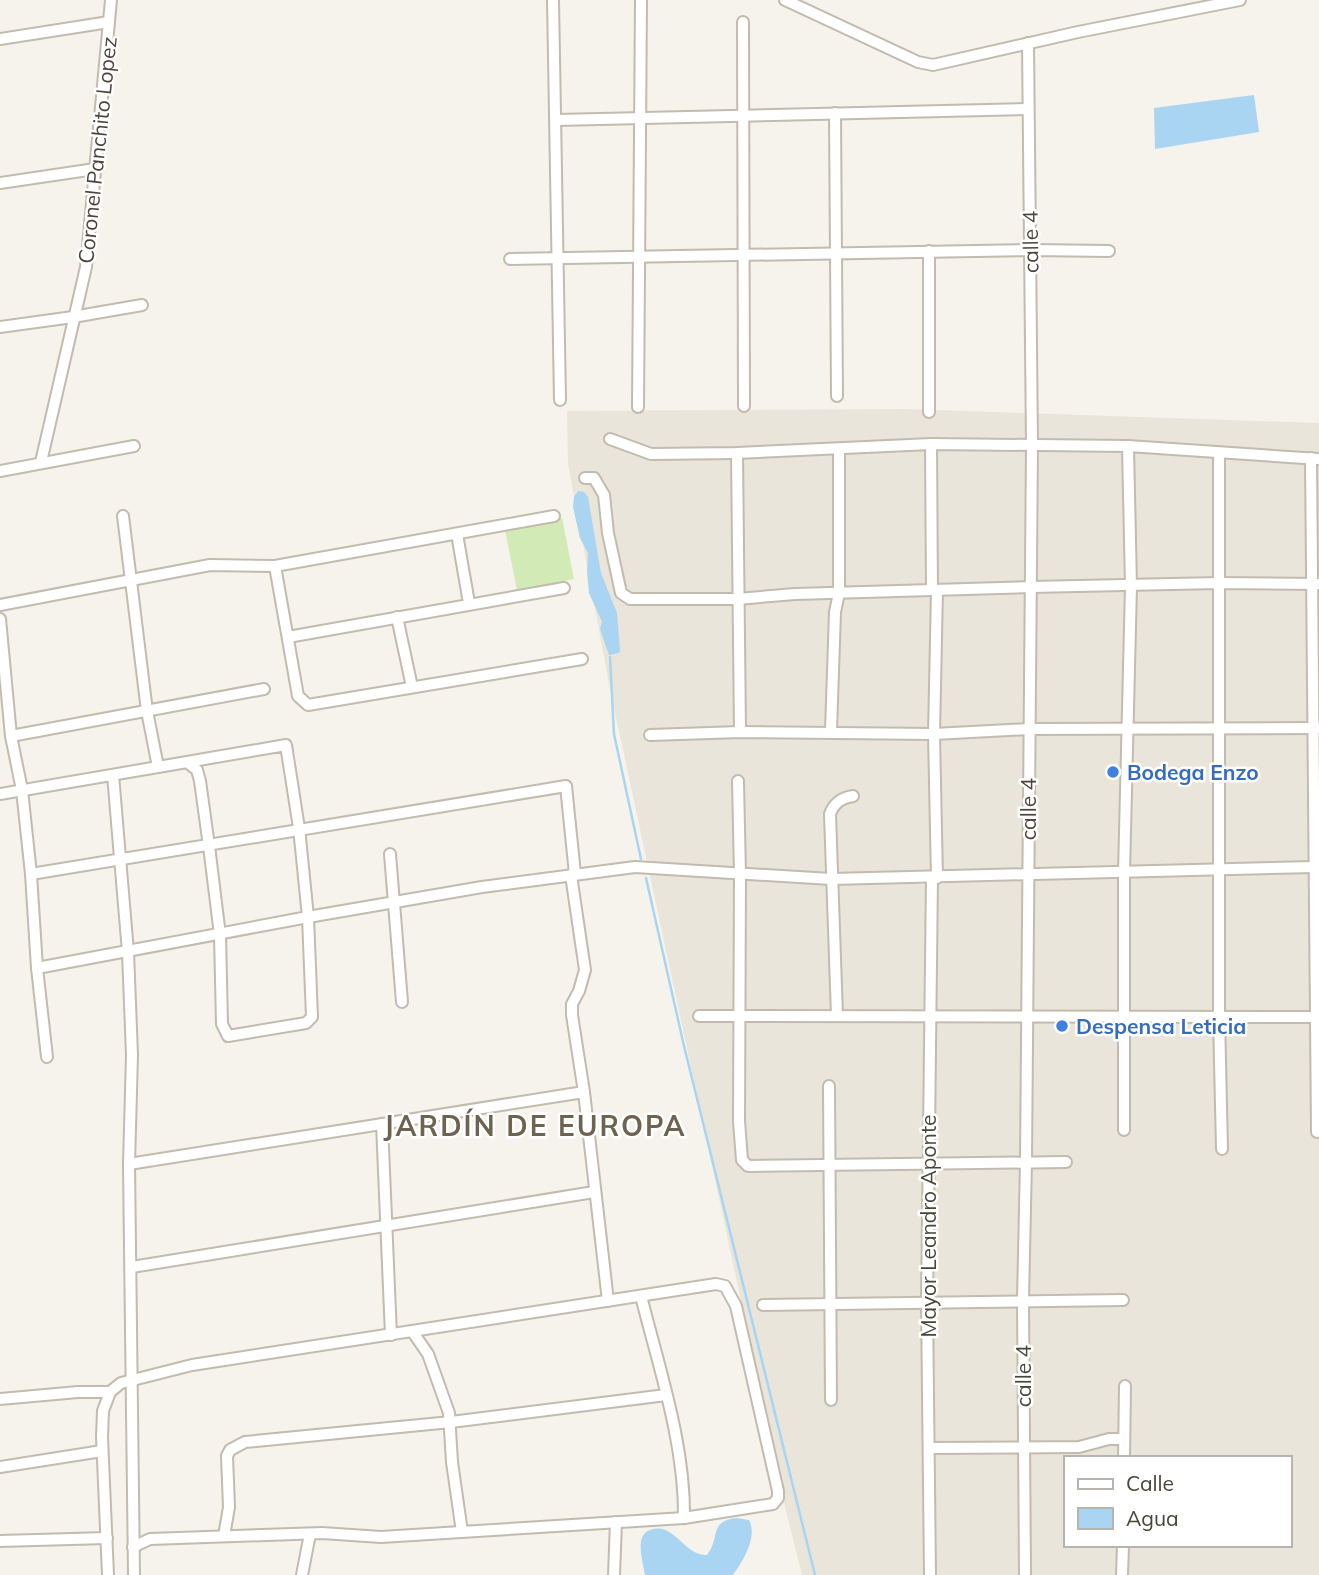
<svg xmlns="http://www.w3.org/2000/svg" width="1319" height="1575" font-family="Mulish,sans-serif">
  <style>
    .residential { fill: #eae5da; fill-rule: evenodd }
    .green { fill: #d2eab5 }
    .water { fill: #a9d4f2 }
    .lines { fill: none; stroke-linecap: round; stroke-linejoin: round }
    .stream { stroke: #a9d4f2; stroke-width: 2.5 }
    .minor-casing { stroke: #c2bbae; stroke-width: 14 }
    .minor { stroke: #fff; stroke-width: 10 }
    .shop-dot { fill: #3f7fe0; stroke: #fff; stroke-width: 2.5 }
    .labels { text-anchor: middle; dominant-baseline: central; stroke-width: 5; stroke-linejoin: round; paint-order: stroke }
    .street-label { font-size: 21px; fill: #4b4439; stroke: #fff }
    .shop-label { font-size: 21px; font-weight: bold; fill: #366cbe; stroke: #fff; text-anchor: start }
    .district-label { font-size: 28px; font-weight: bold; letter-spacing: 2px; fill: #6e6250; stroke: #fff }
  </style>
  <rect width="100%" height="100%" fill="#f6f3ec"/>
  <path class="residential" d="M 904,409 L 1319,423 L 1319,1575 L 802,1575 L 786,1511 L 610,689 L 568,464 L 567,411 ZM 1065,1458 L 1289,1458 L 1289,1545 L 1065,1545 Z"/>
  <path class="green" d="M 562,518 L 574,579 L 517,590 L 505,530 Z"/>
  <g class="water">
    <path d="M 1254,95 L 1259,132 L 1155,149 L 1154,108 Z"/>
    <path d="M 578,491 L 584,492 L 588,497 L 601,573 L 617,613 L 620,650 L 619,653 L 609,655 L 600,629 L 602,622 L 589,593 L 587,571 L 588,553 L 580,538 L 573,507 L 574,497 Z"/>
    <path d="M 736,1518 L 749,1520 C 758,1537 743,1561 733,1575 L 645,1575 C 643,1562 634,1535 650,1530 C 675,1521 683,1556 707,1555 C 721,1537 708,1522 736,1518 Z"/>
  </g>
  <g class="lines">
    <g class="stream">
      <path d="M 610,657 L 614,734 L 641,859"/>
      <path d="M 646,878 L 684,1046 L 815,1575"/>
    </g>
    <defs>
      <g id="minor">
        <path d="M 553,0 L 560,400"/>
        <path d="M 785,0 L 918,62 L 933,65 L 1078,32 L 1240,0"/>
        <path d="M 743,22 L 744,406"/>
        <path d="M 0,39 L 109,22"/>
        <path d="M 835,113 L 837,396"/>
        <path d="M 556,120 L 1028,109"/>
        <path d="M 0,183 L 95,169"/>
        <path d="M 929,251 L 929,412"/>
        <path d="M 510,259 L 1030,250 L 1109,251"/>
        <path d="M 0,327 L 73,317 L 142,305"/>
        <path d="M 638,407 L 641,0"/>
        <path d="M 610,439 L 651,454 L 737,453 L 931,444 L 1128,446 L 1319,459"/>
        <path d="M 931,444 L 932,590"/>
        <path d="M 737,453 L 740,732"/>
        <path d="M 1219,453 L 1219,1017 L 1222,1149"/>
        <path d="M 1311,458 L 1317,1132"/>
        <path d="M 41,462 L 86,267 L 111,0"/>
        <path d="M 0,471 L 134,446"/>
        <path d="M 585,478 L 594,478 L 604,495 L 608,533 L 621,593 L 630,599 L 737,599 L 795,594 L 1031,587 L 1219,583 L 1319,584"/>
        <path d="M 123,516 L 147,711 L 158,767"/>
        <path d="M 457,534 L 469,603"/>
        <path d="M 275,566 L 298,696 L 308,705 L 582,659"/>
        <path d="M 937,590 L 934,734 L 937,878"/>
        <path d="M 0,605 L 210,565 L 275,566 L 554,516"/>
        <path d="M 397,617 L 412,687"/>
        <path d="M 0,619 L 11,736 L 22,790 L 31,874 L 37,968 L 47,1057"/>
        <path d="M 288,637 L 564,588"/>
        <path d="M 831,731 L 835,612 L 839,593 L 839,449"/>
        <path d="M 650,735 L 740,732 L 934,734 L 1029,729 L 1319,728"/>
        <path d="M 11,736 L 264,689"/>
        <path d="M 113,775 L 128,952 L 132,1055 L 129,1164 L 134,1575"/>
        <path d="M 738,781 L 740,875 L 739,1121 L 742,1160 L 748,1166 L 1066,1162"/>
        <path d="M 0,794 L 187,762 L 197,770 L 200,781 L 209,846 L 220,935 L 222,1024 L 228,1036 L 306,1023 L 312,1017 L 308,917 L 299,828 L 286,745 L 187,762"/>
        <path d="M 390,854 L 402,1002"/>
        <path d="M 31,874 L 566,786 L 575,874"/>
        <path d="M 571,875 L 585,970 L 579,991 L 572,1004 L 572,1015 L 584,1092"/>
        <path d="M 37,968 L 308,917 L 482,887 L 635,867 L 831,879 L 1315,867"/>
        <path d="M 699,1016 L 1319,1017"/>
        <path d="M 837,1016 L 830,814 C 834,803 841,798 853,796"/>
        <path d="M 829,1086 L 831,1400"/>
        <path d="M 382,1124 L 391,1335"/>
        <path d="M 1124,1130 L 1124,873 L 1131,586 L 1128,446"/>
        <path d="M 129,1164 L 584,1092 L 608,1301"/>
        <path d="M 132,1267 L 594,1192"/>
        <path d="M 641,1296 C 659,1368 685,1444 684,1518"/>
        <path d="M 763,1305 L 1123,1300"/>
        <path d="M 412,1331 L 428,1354 L 449,1413 L 452,1462 L 462,1532"/>
        <path d="M 0,1399 L 78,1392 L 110,1392"/>
        <path d="M 930,1448 L 1079,1447 L 1109,1439 L 1124,1439"/>
        <path d="M 1124,1458 L 1125,1386"/>
        <path d="M 0,1467 L 102,1451"/>
        <path d="M 224,1536 L 229,1507 L 227,1456 L 230,1450 L 245,1442 L 451,1422 L 666,1395"/>
        <path d="M 0,1541 L 107,1538"/>
        <path d="M 108,1575 L 102,1437 L 103,1411 L 110,1392 L 121,1383 L 192,1365 L 716,1284 L 725,1286 L 736,1306 L 778,1491 L 778,1498 L 773,1504 L 684,1518 L 381,1537 L 322,1533 L 150,1539 L 133,1547"/>
        <path d="M 302,1575 L 310,1534"/>
        <path d="M 614,1575 L 616,1522"/>
        <path d="M 930,1575 L 927,1303 L 932,878"/>
        <path d="M 1025,1575 L 1023,1300 L 1026,1161 L 1032,445 L 1028,43"/>
        <path d="M 1122,1575 L 1123,1545"/>
      </g>
    </defs>
    <use href="#minor" class="minor-casing"/>
    <use href="#minor" class="minor"/>
  </g>
  <g class="shop-dot">
    <circle cx="1113" cy="772" r="7"/>
    <circle cx="1062" cy="1026" r="7"/>
  </g>
  <g class="labels">
    <g class="street-label">
      <text transform="translate(97 150) rotate(-84)">Coronel Panchito Lopez</text>
      <text transform="translate(1030 242) rotate(-91)">calle 4</text>
      <text transform="translate(1028 809) rotate(-90)">calle 4</text>
      <text transform="translate(928 1226) rotate(-90)">Mayor Leandro Aponte</text>
      <text transform="translate(1023 1376) rotate(-90)">calle 4</text>
    </g>
    <g class="shop-label">
      <text x="1127" y="772">Bodega Enzo</text>
      <text x="1076" y="1026">Despensa Leticia</text>
    </g>
    <g class="district-label">
      <text x="535" y="1125">JARDÍN DE EUROPA</text>
    </g>
  </g>
  <rect x="1064" y="1456" width="228" height="91" fill="#ffffff" stroke="#b7b4b0" stroke-width="2"/>
  <rect x="1078" y="1479" width="35" height="10" fill="#ffffff" stroke="#b7b4b0" stroke-width="2"/>
  <text x="1126" y="1491" font-size="21" fill="#4b4439">Calle</text>
  <rect x="1078" y="1508" width="35" height="21" fill="#a9d4f2" stroke="#b7b4b0" stroke-width="2"/>
  <text x="1126" y="1526" font-size="21" fill="#4b4439">Agua</text>
</svg>
